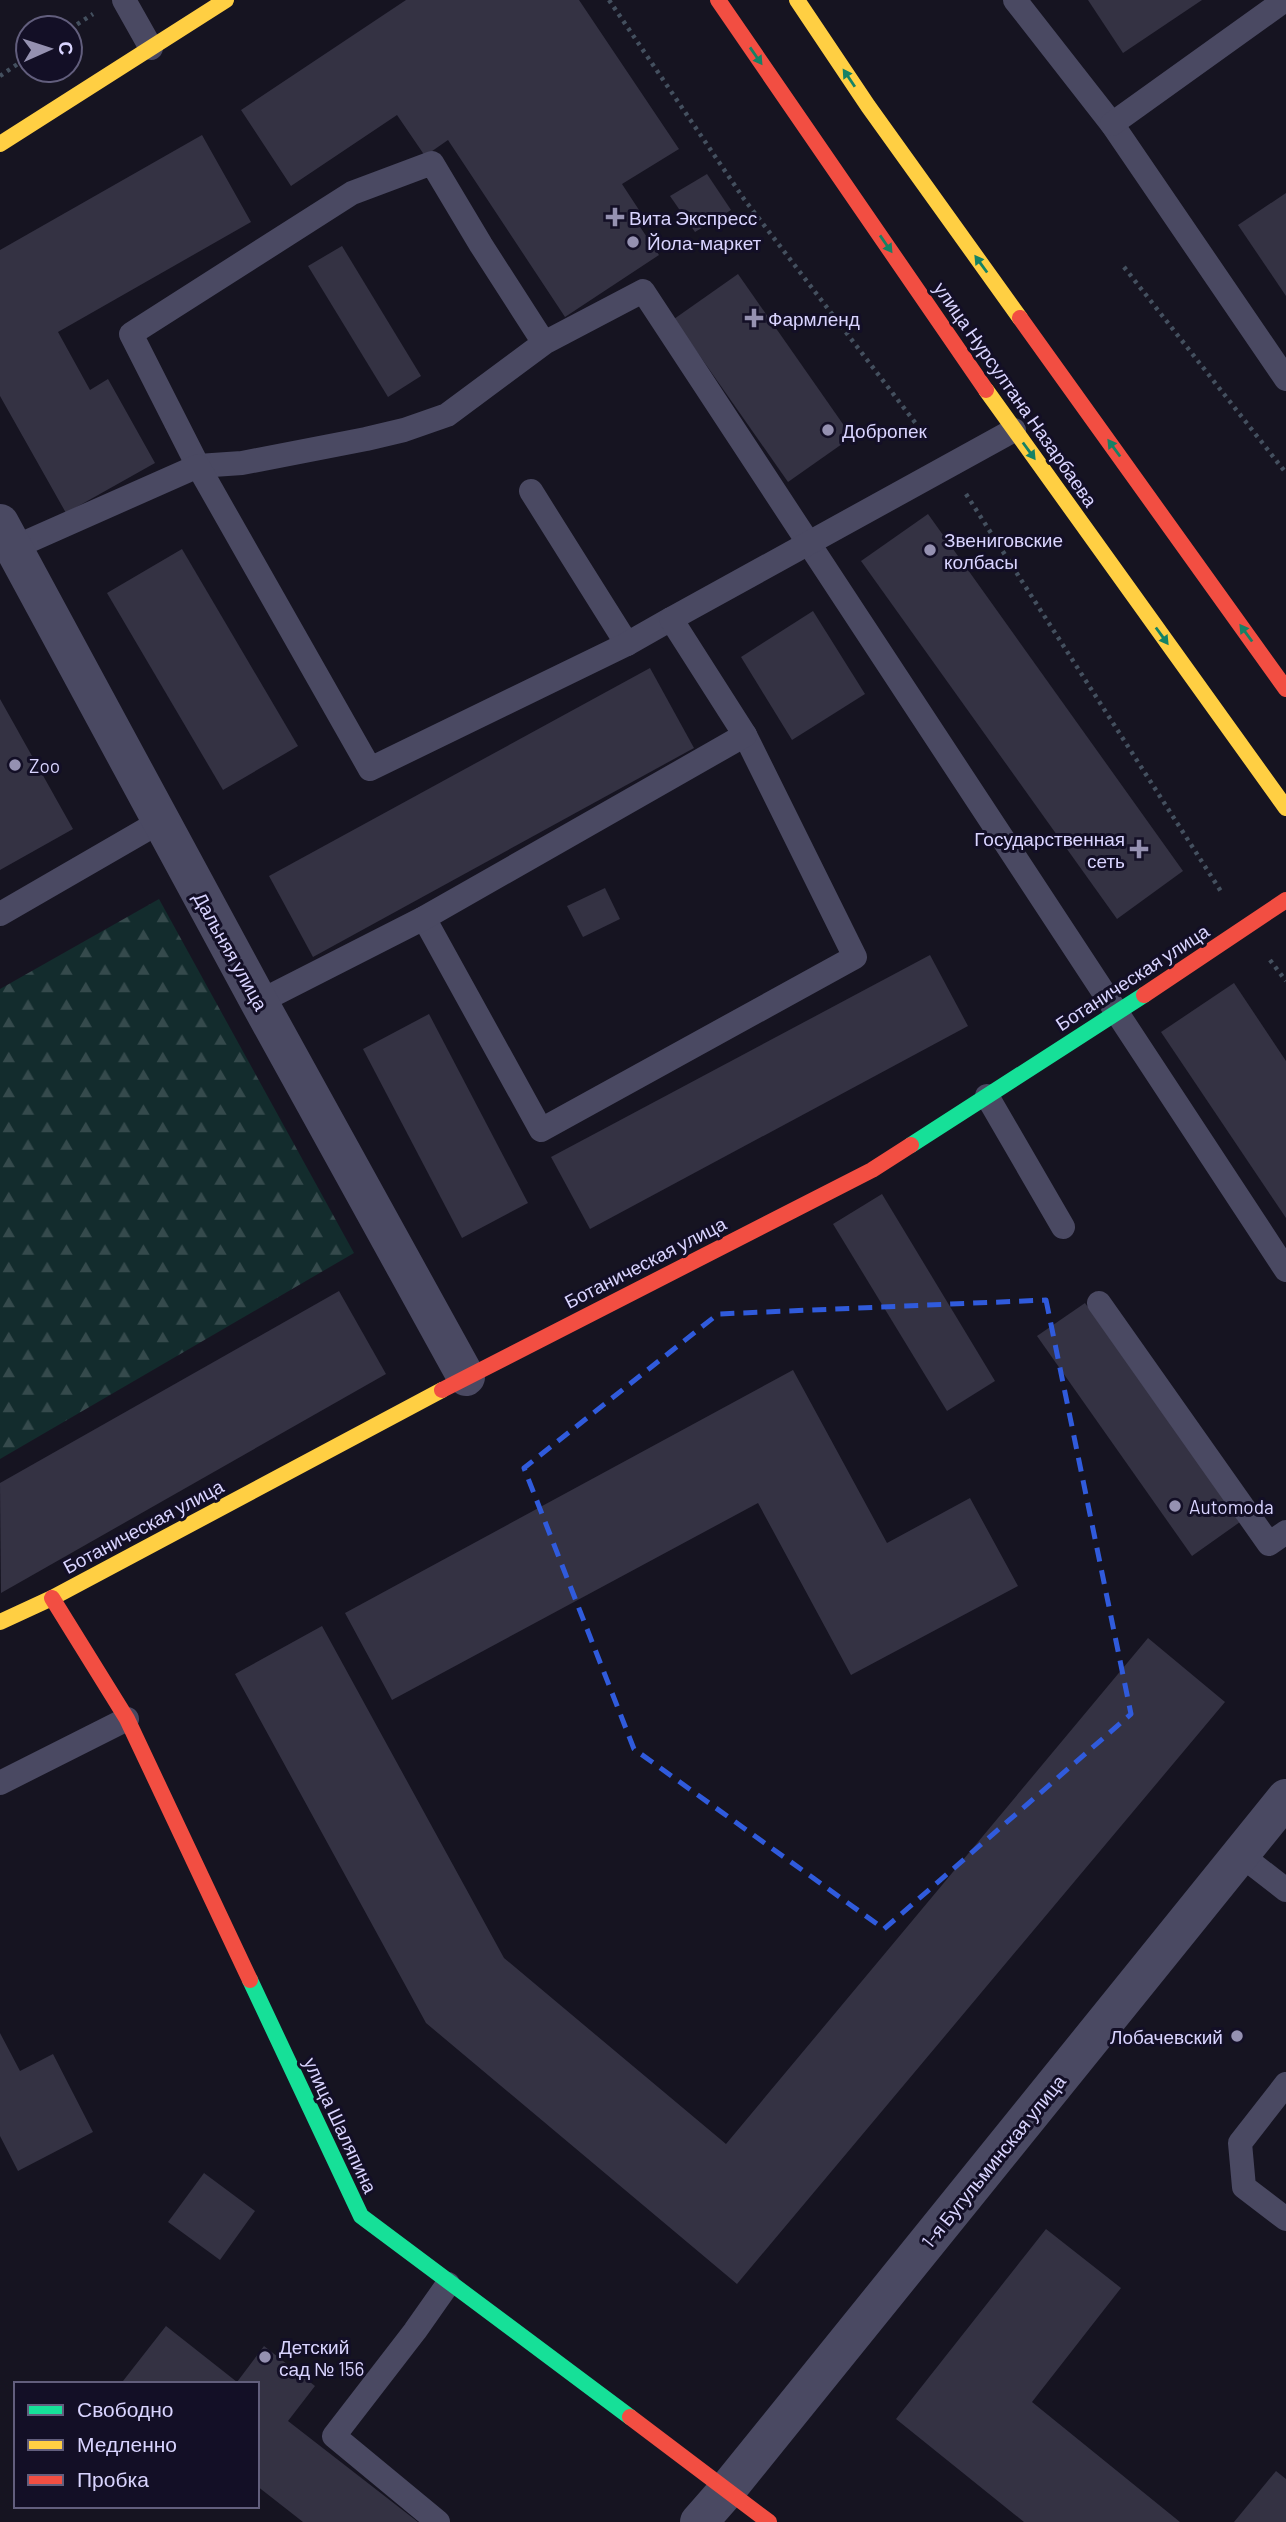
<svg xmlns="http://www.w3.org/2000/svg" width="1286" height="2522" font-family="Barlow,sans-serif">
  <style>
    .forest { fill: url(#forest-firs) }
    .building { fill: #343243 }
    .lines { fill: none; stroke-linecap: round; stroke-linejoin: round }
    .path { stroke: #44505f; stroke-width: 4.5; stroke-dasharray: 3.5 5; stroke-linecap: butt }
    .lane { stroke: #4a4962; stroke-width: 24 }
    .street { stroke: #4a4962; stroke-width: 38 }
    .fast { stroke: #16e098; stroke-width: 16 }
    .slow { stroke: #ffcf43; stroke-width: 16 }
    .jam { stroke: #f24e42; stroke-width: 16 }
    .oneway { fill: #158265 }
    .marked { fill: none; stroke: #305bdc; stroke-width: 5; stroke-dasharray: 14 9; stroke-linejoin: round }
    .poi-dot { fill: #9591b1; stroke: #130f26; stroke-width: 2.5 }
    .labels { text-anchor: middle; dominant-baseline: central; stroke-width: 6; stroke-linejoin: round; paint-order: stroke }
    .poi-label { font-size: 19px; fill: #d9d4ff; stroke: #130f26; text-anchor: start }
    .street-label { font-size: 19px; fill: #d9d4ff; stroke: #130f26 }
  </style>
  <defs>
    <pattern id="forest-firs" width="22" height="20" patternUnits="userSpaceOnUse" patternTransform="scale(1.75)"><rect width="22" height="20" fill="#132c2d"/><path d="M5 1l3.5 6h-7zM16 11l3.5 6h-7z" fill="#354a4c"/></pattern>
  </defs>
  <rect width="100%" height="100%" fill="#161421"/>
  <path class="forest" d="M 159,899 L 354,1253 L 0,1459 L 0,989 Z"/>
  <g class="building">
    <path d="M 406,0 L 579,0 L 679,149 L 622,184 L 641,213 L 634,218 L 659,255 L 565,317 L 448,140 L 425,156 L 397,115 L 291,186 L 241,110 Z"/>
    <path d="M 1088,0 L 1202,0 L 1123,53 Z"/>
    <path d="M 202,135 L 251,222 L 58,332 L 90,390 L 108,379 L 155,463 L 66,513 L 0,396 L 0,250 Z"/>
    <path d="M 707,174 L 731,210 L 695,232 L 670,196 Z"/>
    <path d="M 1286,193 L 1286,296 L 1238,225 Z"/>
    <path d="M 342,246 L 421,376 L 388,397 L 308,266 Z"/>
    <path d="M 738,274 L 852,437 L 788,482 L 674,319 Z"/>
    <path d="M 928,514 L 1183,871 L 1117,919 L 861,561 Z"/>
    <path d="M 182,549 L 298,746 L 223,790 L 107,593 Z"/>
    <path d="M 813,611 L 865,694 L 792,740 L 741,657 Z"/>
    <path d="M 650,668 L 694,748 L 313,957 L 269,876 Z"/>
    <path d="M 0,699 L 73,829 L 0,870 Z"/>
    <path d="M 605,888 L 620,919 L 583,937 L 567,906 Z"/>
    <path d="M 930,955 L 968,1026 L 590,1229 L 551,1157 Z"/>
    <path d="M 1234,983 L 1286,1061 L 1286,1218 L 1161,1032 Z"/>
    <path d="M 429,1014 L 528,1203 L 462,1238 L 363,1049 Z"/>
    <path d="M 882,1194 L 995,1381 L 947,1411 L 833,1224 Z"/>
    <path d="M 339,1291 L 386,1374 L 1,1593 L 0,1483 Z"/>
    <path d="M 1085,1303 L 1240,1522 L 1192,1556 L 1037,1336 Z"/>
    <path d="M 793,1370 L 887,1543 L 970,1498 L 1018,1586 L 851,1675 L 758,1503 L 392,1700 L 345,1613 Z"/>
    <path d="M 322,1626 L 504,1958 L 726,2144 L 1148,1638 L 1225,1702 L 737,2284 L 426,2023 L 235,1674 Z"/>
    <path d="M 0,2033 L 20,2071 L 53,2054 L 93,2132 L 18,2171 L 0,2136 Z"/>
    <path d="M 204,2173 L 255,2211 L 220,2260 L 168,2222 Z"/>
    <path d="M 1046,2229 L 1121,2288 L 1032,2402 L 1180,2522 L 1024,2522 L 896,2419 Z"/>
    <path d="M 166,2326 L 237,2382 L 264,2346 L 315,2386 L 288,2421 L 418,2522 L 303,2522 L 257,2486 L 257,2384 L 127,2384 L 123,2381 Z"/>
    <path d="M 1276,2471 L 1286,2479 L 1286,2522 L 1234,2522 Z"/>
  </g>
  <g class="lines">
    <g class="path">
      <path d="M 609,0 L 744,199 L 927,438"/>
      <path d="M 70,29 L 93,14"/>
      <path d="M 0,76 L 28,57"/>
      <path d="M 1124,267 L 1286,473"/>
      <path d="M 966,494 L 1222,893"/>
      <path d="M 1270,960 L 1286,981"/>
    </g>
    <g class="lane">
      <path d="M 124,0 L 151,48"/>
      <path d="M 1015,0 L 1112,124 L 1286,379"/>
      <path d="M 1112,124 L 1285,0"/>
      <path d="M 544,343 L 447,415 L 404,430 L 366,439 L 242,463 L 198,466 L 131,334 L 352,193 L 432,163 L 481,245 L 544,343 L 643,291 L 1286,1270"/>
      <path d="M 531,491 L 627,644"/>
      <path d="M 13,548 L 198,466 L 370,769 L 627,644 L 671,619"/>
      <path d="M 0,914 L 161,821"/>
      <path d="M 424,918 L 541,1130 L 855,957 L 745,735"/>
      <path d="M 259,1002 L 424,918 L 745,735 L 671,619 L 1014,430"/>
      <path d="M 987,1096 L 1063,1227"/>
      <path d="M 1099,1303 L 1269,1544 L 1286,1532"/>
      <path d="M 0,1783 L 127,1719"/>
      <path d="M 1241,1855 L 1286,1890"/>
      <path d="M 1286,2084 L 1240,2143 L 1244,2187 L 1286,2219"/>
      <path d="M 438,2522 L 334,2436 L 415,2331 L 448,2284"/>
    </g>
    <g class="street">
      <path d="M 0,523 L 259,1002 L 466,1377"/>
      <path d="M 699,2522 L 727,2490 L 1286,1798"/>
    </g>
    <g class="fast">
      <path d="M 911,1145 L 1144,995"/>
      <path d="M 250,1980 L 361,2216 L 630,2417"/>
    </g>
    <g class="slow">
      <path d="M 797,0 L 868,106 L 1020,318"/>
      <path d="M 0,144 L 226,0"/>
      <path d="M 986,390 L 1286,808"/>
      <path d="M 0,1622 L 52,1598 L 442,1390"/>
    </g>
    <g class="jam">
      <path d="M 718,0 L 986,390"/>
      <path d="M 1020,318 L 1286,689"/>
      <path d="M 1144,995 L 1286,900"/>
      <path d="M 442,1390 L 872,1170 L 911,1145"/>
      <path d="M 52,1598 L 127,1719 L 250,1980"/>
      <path d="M 630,2417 L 769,2522"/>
    </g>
  </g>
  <defs><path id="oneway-solid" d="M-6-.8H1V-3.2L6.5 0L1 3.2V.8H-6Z" transform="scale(1.75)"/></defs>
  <g class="oneway">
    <use href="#oneway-solid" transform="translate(756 56) rotate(55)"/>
    <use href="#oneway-solid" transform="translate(849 78) rotate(-124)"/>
    <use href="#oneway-solid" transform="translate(886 244) rotate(55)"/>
    <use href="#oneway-solid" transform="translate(981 264) rotate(-126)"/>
    <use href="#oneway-solid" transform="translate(1114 448) rotate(-126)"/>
    <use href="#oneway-solid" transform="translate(1029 451) rotate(54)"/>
    <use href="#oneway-solid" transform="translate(1246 633) rotate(-126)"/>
    <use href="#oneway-solid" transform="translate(1162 636) rotate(54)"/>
  </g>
  <path class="marked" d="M 1046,1300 L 1131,1714 L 884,1929 L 634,1749 L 524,1468 L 718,1314 Z"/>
  <g class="poi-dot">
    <path d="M611.5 206.5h7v7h7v7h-7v7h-7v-7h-7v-7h7z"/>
    <circle cx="633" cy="242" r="7"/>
    <path d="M750.5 307.5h7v7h7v7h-7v7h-7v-7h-7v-7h7z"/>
    <circle cx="828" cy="430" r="7"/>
    <circle cx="930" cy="550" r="7"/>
    <circle cx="15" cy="765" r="7"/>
    <path d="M1135.5 838.5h7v7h7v7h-7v7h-7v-7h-7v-7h7z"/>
    <circle cx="1175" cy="1506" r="7"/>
    <circle cx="1237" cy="2036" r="7"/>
    <circle cx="265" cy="2357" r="7"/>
  </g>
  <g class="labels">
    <g class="poi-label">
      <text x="629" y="217">Вита Экспресс</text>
      <text x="647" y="242">Йола-маркет</text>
      <text x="768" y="318">Фармленд</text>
      <text x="842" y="430">Добропек</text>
      <text x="944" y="539">Звениговские<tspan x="944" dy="22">колбасы</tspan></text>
      <text x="29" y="765">Zoo</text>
      <text x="1125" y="838" text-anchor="end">Государственная<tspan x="1125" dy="22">сеть</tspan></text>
      <text x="1189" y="1506">Automoda</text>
      <text x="1223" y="2036" text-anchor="end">Лобачевский</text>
      <text x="279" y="2346">Детский<tspan x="279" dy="22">сад № 156</tspan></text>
    </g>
    <g class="street-label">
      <text transform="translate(1016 394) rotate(55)">улица Нурсултана Назарбаева</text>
      <text transform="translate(231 951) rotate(61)">Дальняя улица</text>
      <text transform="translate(1132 977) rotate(-33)">Ботаническая улица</text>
      <text transform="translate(645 1262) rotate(-27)">Ботаническая улица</text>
      <text transform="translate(143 1526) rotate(-28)">Ботаническая улица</text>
      <text transform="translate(341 2125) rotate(65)">улица Шаляпина</text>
      <text transform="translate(993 2161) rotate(-51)">1-я Бугульминская улица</text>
    </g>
  </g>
  <rect x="14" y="2382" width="245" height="126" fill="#130f26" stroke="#625e7d" stroke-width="2"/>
  <rect x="28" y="2405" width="35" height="10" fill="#16e098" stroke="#625e7d" stroke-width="2"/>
  <text x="77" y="2417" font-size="21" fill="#d9d4ff">Свободно</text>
  <rect x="28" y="2440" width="35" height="10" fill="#ffcf43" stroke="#625e7d" stroke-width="2"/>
  <text x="77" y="2452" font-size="21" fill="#d9d4ff">Медленно</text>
  <rect x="28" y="2475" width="35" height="10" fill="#f24e42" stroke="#625e7d" stroke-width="2"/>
  <text x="77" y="2487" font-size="21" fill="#d9d4ff">Пробка</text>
  <g transform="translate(49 49) rotate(87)"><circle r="33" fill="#130f26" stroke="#625e7d" stroke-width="2"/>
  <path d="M0-5L12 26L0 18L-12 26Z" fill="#9591b1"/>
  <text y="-10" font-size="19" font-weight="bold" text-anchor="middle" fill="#d9d4ff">С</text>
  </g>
</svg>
